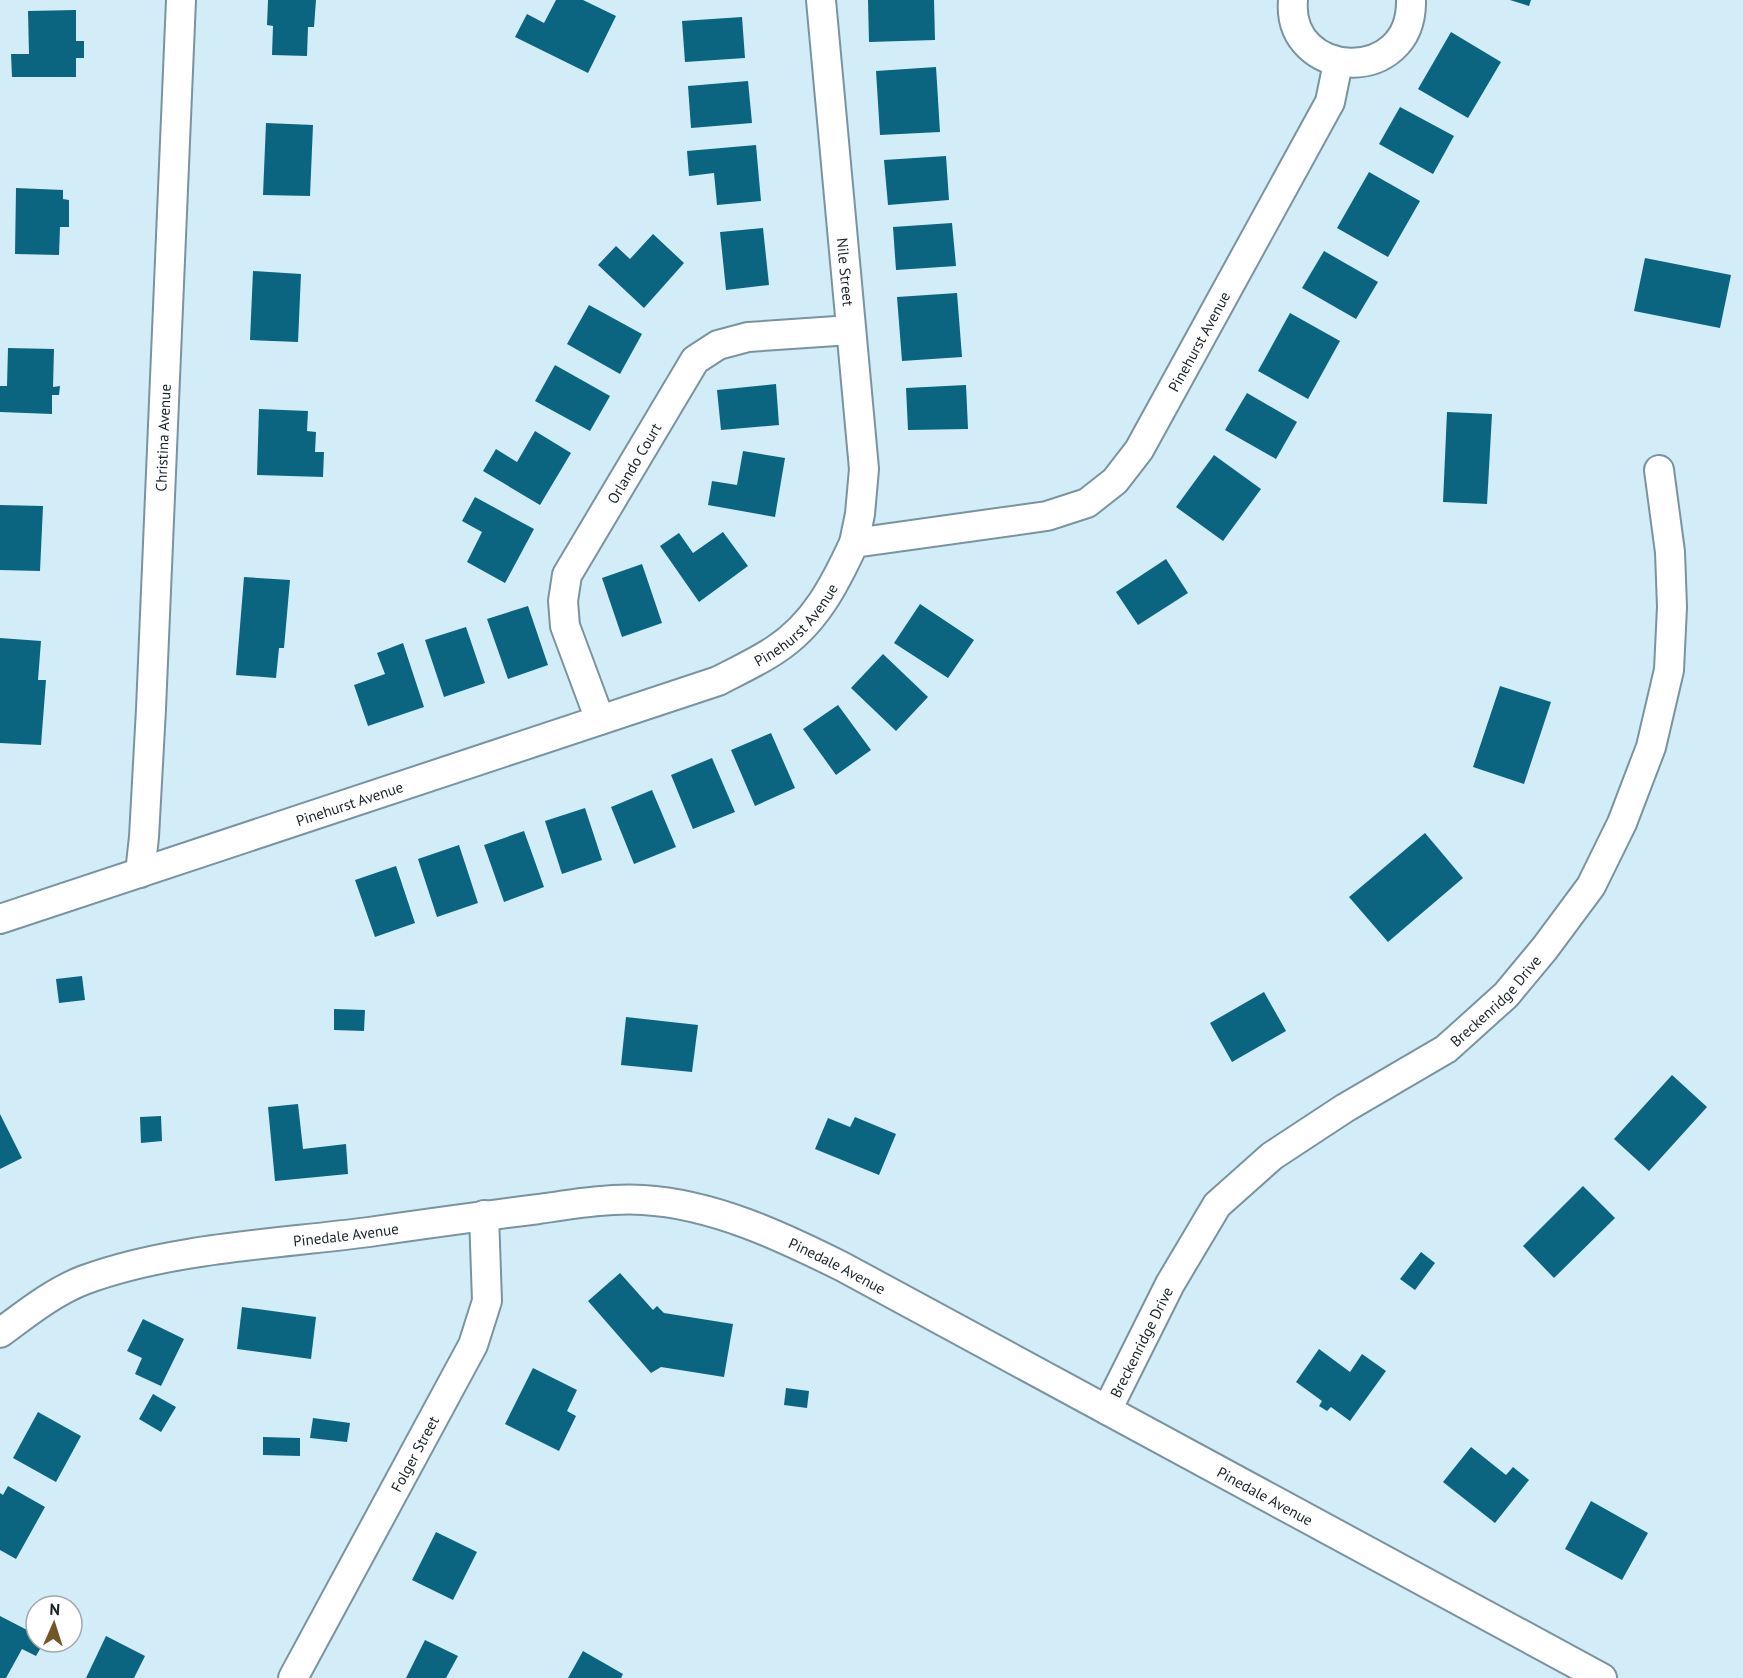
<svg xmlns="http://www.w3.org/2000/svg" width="1743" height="1678" font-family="'PT Sans',sans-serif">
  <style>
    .building { fill: #0b6480 }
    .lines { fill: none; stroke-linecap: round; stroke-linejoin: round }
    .minor-casing { stroke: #7a939e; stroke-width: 32 }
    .minor { stroke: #fff; stroke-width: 28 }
    .labels { text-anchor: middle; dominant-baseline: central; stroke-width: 6; stroke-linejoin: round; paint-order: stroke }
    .street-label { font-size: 15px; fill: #192327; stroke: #fff }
  </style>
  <rect width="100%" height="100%" fill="#d2edf8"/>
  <g class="building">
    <path d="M 268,0 L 316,0 L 314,27 L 308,27 L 307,56 L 272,55 L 273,26 L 267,25 Z"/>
    <path d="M 556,0 L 583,0 L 616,16 L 588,73 L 515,37 L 527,14 L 544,23 Z"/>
    <path d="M 868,0 L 934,0 L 935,40 L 869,42 Z"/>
    <path d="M 1510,0 L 1531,0 L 1529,6 Z"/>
    <path d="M 76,10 L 76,41 L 84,41 L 84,58 L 76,58 L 76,77 L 12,77 L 11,54 L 29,54 L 28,11 Z"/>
    <path d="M 742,17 L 745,58 L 685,62 L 682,21 Z"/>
    <path d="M 1451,32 L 1501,62 L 1468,118 L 1418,89 Z"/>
    <path d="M 936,67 L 940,132 L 880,135 L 876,71 Z"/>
    <path d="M 748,81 L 752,123 L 691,128 L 688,86 Z"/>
    <path d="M 1400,107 L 1454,136 L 1433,174 L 1379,144 Z"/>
    <path d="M 266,123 L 313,125 L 310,196 L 263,195 Z"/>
    <path d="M 756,145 L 761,201 L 717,205 L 714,173 L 689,176 L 687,151 Z"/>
    <path d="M 946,156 L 949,200 L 888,205 L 884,160 Z"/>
    <path d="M 1369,172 L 1420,201 L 1388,257 L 1337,228 Z"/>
    <path d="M 16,188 L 63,190 L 63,199 L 69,200 L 69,227 L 60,227 L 59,255 L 15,254 Z"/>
    <path d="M 952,223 L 956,266 L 896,270 L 893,227 Z"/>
    <path d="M 763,228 L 769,285 L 726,290 L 720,232 Z"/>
    <path d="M 653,234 L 684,263 L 644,308 L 598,265 L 616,246 L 630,259 Z"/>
    <path d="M 1324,251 L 1378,282 L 1356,319 L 1302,288 Z"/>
    <path d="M 1645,258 L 1731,275 L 1720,328 L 1634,311 Z"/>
    <path d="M 253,271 L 301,274 L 298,342 L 250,340 Z"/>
    <path d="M 957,293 L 962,357 L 902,361 L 897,297 Z"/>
    <path d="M 589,305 L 642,334 L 620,374 L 567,344 Z"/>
    <path d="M 1290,313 L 1340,341 L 1308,399 L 1258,371 Z"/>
    <path d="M 8,348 L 54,349 L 53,387 L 60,386 L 59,395 L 52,395 L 52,414 L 0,412 L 0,386 L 7,386 Z"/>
    <path d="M 555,365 L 610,396 L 590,431 L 535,401 Z"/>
    <path d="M 776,384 L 779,425 L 721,430 L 717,390 Z"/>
    <path d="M 966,385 L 968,429 L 908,430 L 906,388 Z"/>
    <path d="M 1247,393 L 1297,422 L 1276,459 L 1225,430 Z"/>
    <path d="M 259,409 L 308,411 L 307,431 L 316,432 L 315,452 L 324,452 L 323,477 L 257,475 Z"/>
    <path d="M 1447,412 L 1492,414 L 1487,504 L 1443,502 Z"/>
    <path d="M 535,431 L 571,453 L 540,505 L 483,471 L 496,449 L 517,462 Z"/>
    <path d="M 743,451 L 785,458 L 775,517 L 708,505 L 712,481 L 737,485 Z"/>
    <path d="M 1214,455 L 1261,489 L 1223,541 L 1176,507 Z"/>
    <path d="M 475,497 L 534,529 L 505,583 L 467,562 L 482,532 L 462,521 Z"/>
    <path d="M 0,505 L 43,506 L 40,571 L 0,570 Z"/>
    <path d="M 723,532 L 748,566 L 699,602 L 660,546 L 679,533 L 693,553 Z"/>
    <path d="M 1166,559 L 1188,593 L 1138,625 L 1116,592 Z"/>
    <path d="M 642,564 L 662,623 L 622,637 L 602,578 Z"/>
    <path d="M 244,577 L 290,580 L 284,648 L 279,648 L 276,678 L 236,675 Z"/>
    <path d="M 920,604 L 974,640 L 948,678 L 894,643 Z"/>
    <path d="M 528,606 L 548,665 L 508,679 L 487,619 Z"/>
    <path d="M 466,627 L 485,683 L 444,697 L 425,640 Z"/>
    <path d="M 0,638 L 41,641 L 38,680 L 46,680 L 41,745 L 0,743 Z"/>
    <path d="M 403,643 L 424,707 L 368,726 L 354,685 L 385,674 L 377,653 Z"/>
    <path d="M 883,654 L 928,697 L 896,731 L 851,688 Z"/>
    <path d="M 1500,686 L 1551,702 L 1524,784 L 1473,767 Z"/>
    <path d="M 838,705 L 871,750 L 836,775 L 803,729 Z"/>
    <path d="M 771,733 L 795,788 L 755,806 L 731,750 Z"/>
    <path d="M 712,758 L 735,812 L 693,829 L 671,775 Z"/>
    <path d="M 652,790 L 676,847 L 634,864 L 611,807 Z"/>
    <path d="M 585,808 L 602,860 L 562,874 L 545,821 Z"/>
    <path d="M 524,831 L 544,887 L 504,902 L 484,845 Z"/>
    <path d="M 1425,833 L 1463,878 L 1388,942 L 1349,897 Z"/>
    <path d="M 459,845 L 478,903 L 437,917 L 418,859 Z"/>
    <path d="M 396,866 L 415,923 L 375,937 L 355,880 Z"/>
    <path d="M 82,976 L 85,1000 L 59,1003 L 56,979 Z"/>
    <path d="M 1264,992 L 1286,1031 L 1232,1062 L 1210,1023 Z"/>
    <path d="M 334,1009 L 365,1010 L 364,1031 L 334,1030 Z"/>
    <path d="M 626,1017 L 698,1025 L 692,1072 L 621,1065 Z"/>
    <path d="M 1672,1075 L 1707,1107 L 1649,1171 L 1614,1139 Z"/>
    <path d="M 298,1104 L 303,1149 L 346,1144 L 348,1174 L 275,1181 L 268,1107 Z"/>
    <path d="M 0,1114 L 22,1158 L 0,1169 Z"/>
    <path d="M 161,1116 L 162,1141 L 141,1143 L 140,1117 Z"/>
    <path d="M 855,1117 L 896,1134 L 879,1175 L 815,1149 L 828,1118 L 850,1127 Z"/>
    <path d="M 1583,1186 L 1615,1218 L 1554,1278 L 1523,1246 Z"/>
    <path d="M 1421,1252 L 1435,1263 L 1415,1290 L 1400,1279 Z"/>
    <path d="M 620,1273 L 653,1310 L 657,1306 L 664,1313 L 733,1324 L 724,1377 L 661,1367 L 651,1373 L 588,1301 Z"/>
    <path d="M 242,1307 L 316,1317 L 311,1359 L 237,1349 Z"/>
    <path d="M 143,1319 L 184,1339 L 161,1386 L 135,1374 L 142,1358 L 127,1351 Z"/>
    <path d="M 1319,1349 L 1350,1372 L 1362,1354 L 1386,1371 L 1350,1421 L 1331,1407 L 1327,1411 L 1319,1406 L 1322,1401 L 1296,1382 Z"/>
    <path d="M 533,1368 L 577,1390 L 567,1411 L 576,1416 L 559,1451 L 505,1424 Z"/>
    <path d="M 786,1388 L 809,1391 L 807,1408 L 784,1405 Z"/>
    <path d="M 153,1394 L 176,1407 L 161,1432 L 139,1419 Z"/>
    <path d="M 38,1412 L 81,1436 L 56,1482 L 13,1458 Z"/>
    <path d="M 313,1418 L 350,1423 L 347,1442 L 310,1438 Z"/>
    <path d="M 263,1437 L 300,1438 L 300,1456 L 263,1455 Z"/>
    <path d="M 1471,1447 L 1506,1475 L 1513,1467 L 1529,1480 L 1495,1523 L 1443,1482 Z"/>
    <path d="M 8,1486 L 45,1507 L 16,1559 L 0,1550 L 0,1493 L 3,1495 Z"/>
    <path d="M 1591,1501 L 1648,1533 L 1622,1580 L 1565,1549 Z"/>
    <path d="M 436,1532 L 477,1552 L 453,1600 L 412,1580 Z"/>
    <path d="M 0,1616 L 29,1631 L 31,1626 L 36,1628 L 36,1642 L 44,1642 L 36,1656 L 22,1649 L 6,1678 L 0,1678 Z"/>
    <path d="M 106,1636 L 145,1656 L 134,1678 L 86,1678 Z"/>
    <path d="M 425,1640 L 458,1656 L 446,1678 L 406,1678 Z"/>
    <path d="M 583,1651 L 623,1674 L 621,1678 L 568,1678 Z"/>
  </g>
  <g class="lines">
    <defs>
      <g id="minor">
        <path id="s1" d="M 821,0 L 864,469 L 860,514 L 854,543"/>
        <path d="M 1293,0 C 1286,80 1413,87 1411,0"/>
        <path id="s2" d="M 600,720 L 565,626 L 563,601 L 567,575 L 695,360 L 718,345 L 748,337 L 851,330"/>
        <path id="s3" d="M 140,873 L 144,837 L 151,709 L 181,0"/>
        <path id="s4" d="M 0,919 L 718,681 C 737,671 757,662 775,650 C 815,624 835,584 854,543 L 1047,516 L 1087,503 L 1115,481 L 1139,450 L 1330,102 L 1338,63"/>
        <path id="s5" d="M 0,1333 C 26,1314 53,1292 84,1280 C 170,1248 277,1244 369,1232 C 425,1224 482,1216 539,1209 C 573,1204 608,1198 643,1200 C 713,1204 781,1236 843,1267 L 1602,1678"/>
        <path id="s6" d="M 1107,1410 L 1170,1284 L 1217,1205 L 1272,1156 L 1345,1108 L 1446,1049 L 1506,995 L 1545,948 L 1591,886 L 1622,823 L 1651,747 L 1669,670 L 1672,607 L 1670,552 L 1659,470"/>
        <path id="s7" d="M 293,1678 L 473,1345 L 487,1301 L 484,1215"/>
      </g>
    </defs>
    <use href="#minor" class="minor-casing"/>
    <use href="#minor" class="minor"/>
  </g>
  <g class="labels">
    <g class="street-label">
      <text stroke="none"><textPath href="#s1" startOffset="273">Nile Street</textPath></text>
      <text stroke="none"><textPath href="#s4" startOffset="1392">Pinehurst Avenue</textPath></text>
      <text stroke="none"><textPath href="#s3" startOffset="436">Christina Avenue</textPath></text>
      <text stroke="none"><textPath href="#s2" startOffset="282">Orlando Court</textPath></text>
      <text stroke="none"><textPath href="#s4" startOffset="854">Pinehurst Avenue</textPath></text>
      <text stroke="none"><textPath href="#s4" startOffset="368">Pinehurst Avenue</textPath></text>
      <text stroke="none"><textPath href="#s6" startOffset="580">Breckenridge Drive</textPath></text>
      <text stroke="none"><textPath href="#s5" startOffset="366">Pinedale Avenue</textPath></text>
      <text stroke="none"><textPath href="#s5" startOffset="872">Pinedale Avenue</textPath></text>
      <text stroke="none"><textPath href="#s6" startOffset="76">Breckenridge Drive</textPath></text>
      <text stroke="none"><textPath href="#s7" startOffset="255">Folger Street</textPath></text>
      <text stroke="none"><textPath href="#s5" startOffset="1358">Pinedale Avenue</textPath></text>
    </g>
  </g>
  <g transform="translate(54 1624) rotate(3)"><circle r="28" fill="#ffffff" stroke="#a3a7a9" stroke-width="1.5"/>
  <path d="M0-4.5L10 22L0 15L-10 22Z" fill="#715628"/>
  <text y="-9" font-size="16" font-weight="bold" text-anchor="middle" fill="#192327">N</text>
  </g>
</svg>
